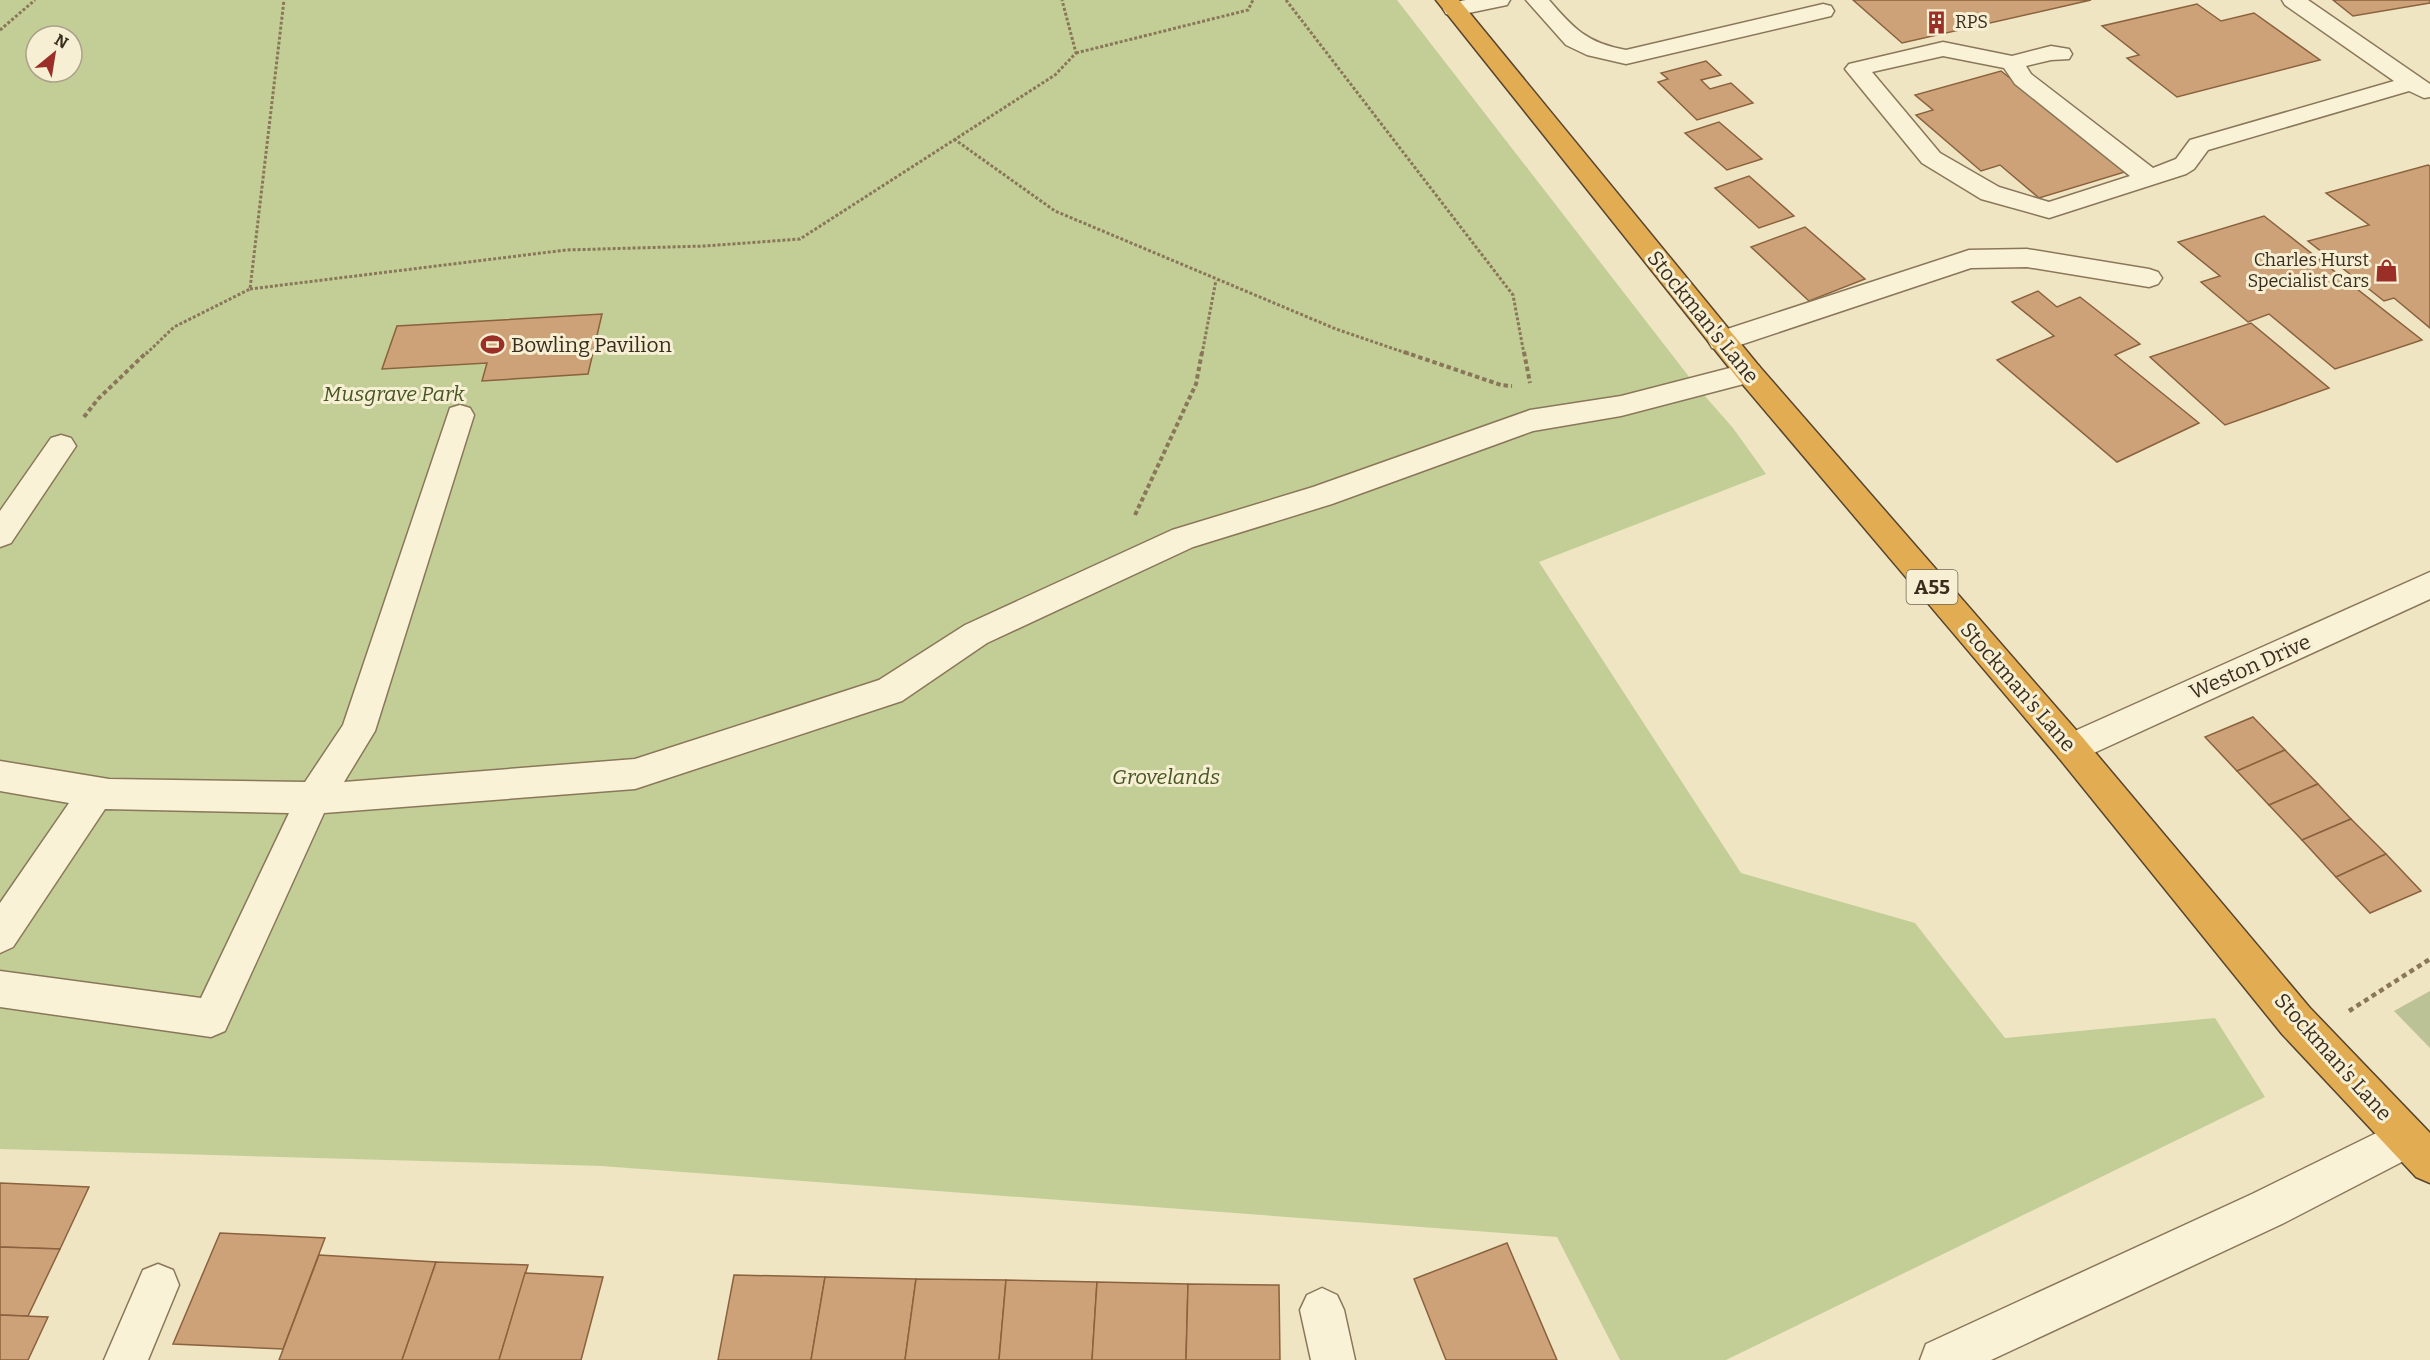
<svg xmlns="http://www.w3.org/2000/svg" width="2430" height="1360" font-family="Bitter,serif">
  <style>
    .green { fill: #c3ce97; fill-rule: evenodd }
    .cemetery { fill: #bac296 }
    .building { fill: #cea278; stroke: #8a623e; stroke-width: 1.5 }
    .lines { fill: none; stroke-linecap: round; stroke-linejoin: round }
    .minor-casing { stroke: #8a7759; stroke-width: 3 }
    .highway-casing { stroke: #58442e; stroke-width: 3 }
    .path-far2 { stroke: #8a7759; stroke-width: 3; stroke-dasharray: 3 2; stroke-linecap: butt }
    .path-far1 { stroke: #8a7759; stroke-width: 4; stroke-dasharray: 4.5 3; stroke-linecap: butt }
    .path { stroke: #8a7759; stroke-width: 4.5; stroke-dasharray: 5 4; stroke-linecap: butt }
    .minor { fill: #faf2d7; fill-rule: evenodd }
    .highway { fill: #e1ac52; fill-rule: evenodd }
    .labels { text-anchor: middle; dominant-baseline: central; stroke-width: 6; stroke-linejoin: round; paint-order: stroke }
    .far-poi-label { font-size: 18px; fill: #3a2d1e; stroke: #f6efd3; text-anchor: start }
    .shield { fill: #f6efd3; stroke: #726754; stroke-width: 1.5 }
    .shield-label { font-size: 20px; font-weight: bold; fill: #3a2d1e }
    .street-label { font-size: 21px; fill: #3a2d1e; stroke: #f6efd3 }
    .poi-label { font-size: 21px; fill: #3a2d1e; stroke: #f6efd3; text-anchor: start }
    .park-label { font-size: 21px; font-style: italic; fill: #465724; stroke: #f6efd3 }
  </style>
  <rect width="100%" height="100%" fill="#efe5c3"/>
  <path class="green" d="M 0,0 L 1397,0 L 1697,387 L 1733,428 L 1766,474 L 1539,562 L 1741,873 L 1915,923 L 2005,1038 L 2215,1018 L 2265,1097 L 1726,1360 L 1620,1360 L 1557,1237 L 601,1166 L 0,1149 ZM 36,36 L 72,36 L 72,72 L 36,72 Z"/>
  <path class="cemetery" d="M 2430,991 L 2430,1048 L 2394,1011 Z"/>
  <g class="building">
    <path d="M 1853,0 L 2091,0 L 1902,43 Z"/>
    <path d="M 2333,0 L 2430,0 L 2430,3 L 2353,16 Z"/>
    <path d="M 2197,4 L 2221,21 L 2254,13 L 2320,60 L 2177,97 L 2127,58 L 2139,55 L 2102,26 Z"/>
    <path d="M 1706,61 L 1721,75 L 1701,80 L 1710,89 L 1731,83 L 1753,103 L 1697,120 L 1658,82 L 1668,79 L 1661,73 Z"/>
    <path d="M 2001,71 L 2128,171 L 2039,198 L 2000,165 L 1981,171 L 1916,115 L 1933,110 L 1915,95 Z"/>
    <path d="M 1719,122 L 1762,159 L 1727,170 L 1685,133 Z"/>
    <path d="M 2428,165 L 2430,166 L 2430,328 L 2394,298 L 2384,301 L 2308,241 L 2369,225 L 2326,193 Z"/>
    <path d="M 1749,176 L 1794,216 L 1759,228 L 1715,188 Z"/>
    <path d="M 2264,216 L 2422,340 L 2335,369 L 2269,314 L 2248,322 L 2201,282 L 2220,276 L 2178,242 Z"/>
    <path d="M 1805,227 L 1865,279 L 1809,301 L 1751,247 Z"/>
    <path d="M 2038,291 L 2057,307 L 2080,297 L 2140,344 L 2115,355 L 2199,423 L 2117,462 L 1997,360 L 2054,336 L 2012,302 Z"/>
    <path d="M 602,314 L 588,374 L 482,381 L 487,363 L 382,369 L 397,326 Z"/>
    <path d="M 2251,323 L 2329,388 L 2225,425 L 2150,357 Z"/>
    <path d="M 2253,717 L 2285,750 L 2237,771 L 2205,737 Z"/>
    <path d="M 2285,750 L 2318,784 L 2269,805 L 2237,771 Z"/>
    <path d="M 2318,784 L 2351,819 L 2302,840 L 2269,805 Z"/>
    <path d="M 2351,819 L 2386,854 L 2336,877 L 2302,840 Z"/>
    <path d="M 2386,854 L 2421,891 L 2370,913 L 2336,877 Z"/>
    <path d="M 0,1183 L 89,1187 L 60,1249 L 0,1247 Z"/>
    <path d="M 220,1233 L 325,1238 L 283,1349 L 173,1344 Z"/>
    <path d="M 1507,1243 L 1557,1360 L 1446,1360 L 1414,1279 Z"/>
    <path d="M 0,1247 L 60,1249 L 28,1316 L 0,1315 Z"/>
    <path d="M 319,1255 L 436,1262 L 402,1360 L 279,1360 Z"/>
    <path d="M 436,1262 L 528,1265 L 499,1360 L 402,1360 Z"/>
    <path d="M 525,1273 L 603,1277 L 581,1360 L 499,1360 Z"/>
    <path d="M 734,1275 L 825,1277 L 811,1360 L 718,1360 Z"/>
    <path d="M 825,1277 L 916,1279 L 905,1360 L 811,1360 Z"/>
    <path d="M 916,1279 L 1006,1280 L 999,1360 L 905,1360 Z"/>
    <path d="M 1006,1280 L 1097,1282 L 1092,1360 L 999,1360 Z"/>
    <path d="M 1097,1282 L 1188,1284 L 1186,1360 L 1092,1360 Z"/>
    <path d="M 1188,1284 L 1279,1285 L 1280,1360 L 1186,1360 Z"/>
    <path d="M 0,1315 L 48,1317 L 28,1360 L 0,1360 Z"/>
  </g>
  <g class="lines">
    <defs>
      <g id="minor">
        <path d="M 1466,0 L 1510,0 L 1507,5 L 1454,16 L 1446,14 L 1443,9 L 1446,4 Z"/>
        <path d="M 1526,0 L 1549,0 C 1574,29 1587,43 1626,50 L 1823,4 L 1831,6 L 1834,11 L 1831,16 L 1626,64 L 1587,55 L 1566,45 Z"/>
        <path d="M 2282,0 L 2308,0 L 2430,84 L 2430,97 L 2424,98 L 2409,91 L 2208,150 L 2194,169 L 2186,174 L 2049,218 L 1981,199 L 1922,163 L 1845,69 L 1849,64 L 1943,42 L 2012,56 L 2051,46 L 2069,49 L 2072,54 L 2069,59 L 2051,60 L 2026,66 L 2031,74 L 2153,168 L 2176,159 L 2190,140 L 2394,81 L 2285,5 ZM 1943,56 L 2004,68 L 2015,84 L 2130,176 L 2049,202 L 1999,187 L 1940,153 L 1872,72 Z"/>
        <path d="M 2027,249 L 2149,269 L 2158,272 L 2162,278 L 2158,284 L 2149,287 L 2027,267 L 1971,268 L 1722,351 L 1712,348 L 1708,341 L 1712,334 L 1960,253 L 1969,250 Z"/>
        <path d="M 1749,363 L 1759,366 L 1763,373 L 1759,380 L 1621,416 L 1533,431 L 1332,504 L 1193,547 L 987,643 L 902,701 L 635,789 L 324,813 L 225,1031 L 211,1037 L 0,1007 L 0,971 L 201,998 L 289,813 L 105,809 L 13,947 L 0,953 L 0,903 L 69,803 L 0,791 L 0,761 L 109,779 L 305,782 L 343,725 L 450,408 L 460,405 L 470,408 L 474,415 L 375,731 L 344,782 L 635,759 L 879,680 L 965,625 L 1172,530 L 1313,487 L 1530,410 L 1621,396 Z"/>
        <path d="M 61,435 L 71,438 L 76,446 L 11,543 L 0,547 L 0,511 L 51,438 Z"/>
        <path d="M 2430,572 L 2430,599 L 2083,758 L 2071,763 L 2059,758 L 2054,748 L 2059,738 Z"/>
        <path d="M 2407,1118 L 2421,1124 L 2427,1138 L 2421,1152 L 2282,1224 L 1991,1360 L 1920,1360 L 1926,1344 L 2252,1194 Z"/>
        <path d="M 158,1264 L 173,1270 L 179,1285 L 148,1360 L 104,1360 L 143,1270 Z"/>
        <path d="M 1322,1288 L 1337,1295 L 1344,1310 L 1355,1360 L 1311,1360 L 1300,1310 L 1307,1295 Z"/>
      </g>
      <path id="highway" d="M 1436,0 L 1459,0 L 1759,366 L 2083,738 L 2310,1008 L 2430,1133 L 2430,1183 L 2416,1177 L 2282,1034 L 2059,758 L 1739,380 Z"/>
    </defs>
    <use href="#minor" class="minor-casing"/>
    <use href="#highway" class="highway-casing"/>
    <g class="path-far2">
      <path d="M 1286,0 L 1513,295 L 1524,354"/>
      <path d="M 0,30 L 35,0"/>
      <path d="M 1076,53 L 1248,10 L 1253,0"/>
      <path d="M 954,139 L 1055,211 L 1336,329 L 1409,354"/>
      <path d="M 250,289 L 566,250 L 705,246 L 800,239 L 1055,75 L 1076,53 L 1062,0"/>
      <path d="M 146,354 L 174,327 L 250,289 L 284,0"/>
      <path d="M 1202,354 L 1216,280"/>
    </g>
    <g class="path-far1">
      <path d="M 1404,352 L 1501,385 L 1512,386"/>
      <path d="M 1524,352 L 1530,383"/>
      <path d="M 84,417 L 98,399 L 147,352"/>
      <path d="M 1135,515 L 1196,384 L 1202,352"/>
    </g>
    <path class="path" d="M 2349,1011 L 2430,959"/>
    <use href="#minor" class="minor"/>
    <use href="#highway" class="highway"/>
  </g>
  <defs>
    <symbol id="building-bare" viewBox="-9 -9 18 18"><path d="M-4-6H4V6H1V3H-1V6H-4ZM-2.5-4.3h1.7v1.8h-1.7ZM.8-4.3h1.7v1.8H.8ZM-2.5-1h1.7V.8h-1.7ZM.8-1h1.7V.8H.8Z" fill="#9b2f28" stroke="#f6efd3" stroke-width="2.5" paint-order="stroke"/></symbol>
    <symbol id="shop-bare" viewBox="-9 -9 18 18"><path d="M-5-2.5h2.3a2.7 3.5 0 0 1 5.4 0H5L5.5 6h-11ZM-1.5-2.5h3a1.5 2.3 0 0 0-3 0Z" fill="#9b2f28" stroke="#f6efd3" stroke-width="2.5" paint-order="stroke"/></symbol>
    <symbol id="stadium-bare" viewBox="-9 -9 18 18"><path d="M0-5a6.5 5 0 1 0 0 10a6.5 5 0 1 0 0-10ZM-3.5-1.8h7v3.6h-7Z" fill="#9b2f28" stroke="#f6efd3" stroke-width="2.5" paint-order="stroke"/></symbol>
  </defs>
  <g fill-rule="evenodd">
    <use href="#building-bare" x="1920" y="6" width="33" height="33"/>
    <use href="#shop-bare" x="2370" y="254" width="33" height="33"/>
    <use href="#stadium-bare" x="476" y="328" width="33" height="33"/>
  </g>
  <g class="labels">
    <g class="far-poi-label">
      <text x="1955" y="22">RPS</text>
      <text x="2369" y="260" text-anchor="end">Charles Hurst<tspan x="2369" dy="21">Specialist Cars</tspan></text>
    </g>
    <rect class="shield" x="1906.5" y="570" width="51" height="34" rx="4.5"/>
    <g class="shield-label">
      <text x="1932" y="587">A55</text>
    </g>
    <g class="street-label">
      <text transform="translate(1703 317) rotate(51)">Stockman's Lane</text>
      <text transform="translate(2250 667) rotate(-24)">Weston Drive</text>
      <text transform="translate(2018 687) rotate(49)">Stockman's Lane</text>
      <text transform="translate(2333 1057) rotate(48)">Stockman's Lane</text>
    </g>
    <g class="poi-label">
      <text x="511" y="345">Bowling Pavilion</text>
    </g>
    <g class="park-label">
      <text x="394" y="394">Musgrave Park</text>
      <text x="1166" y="777">Grovelands</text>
    </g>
  </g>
  <g transform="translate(54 54) rotate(30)"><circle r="28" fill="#f6efd3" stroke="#aba18b" stroke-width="1.5"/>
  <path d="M0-4.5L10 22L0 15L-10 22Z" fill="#9b2f28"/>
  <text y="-9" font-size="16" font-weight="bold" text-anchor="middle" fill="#3a2d1e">N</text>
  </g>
</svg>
